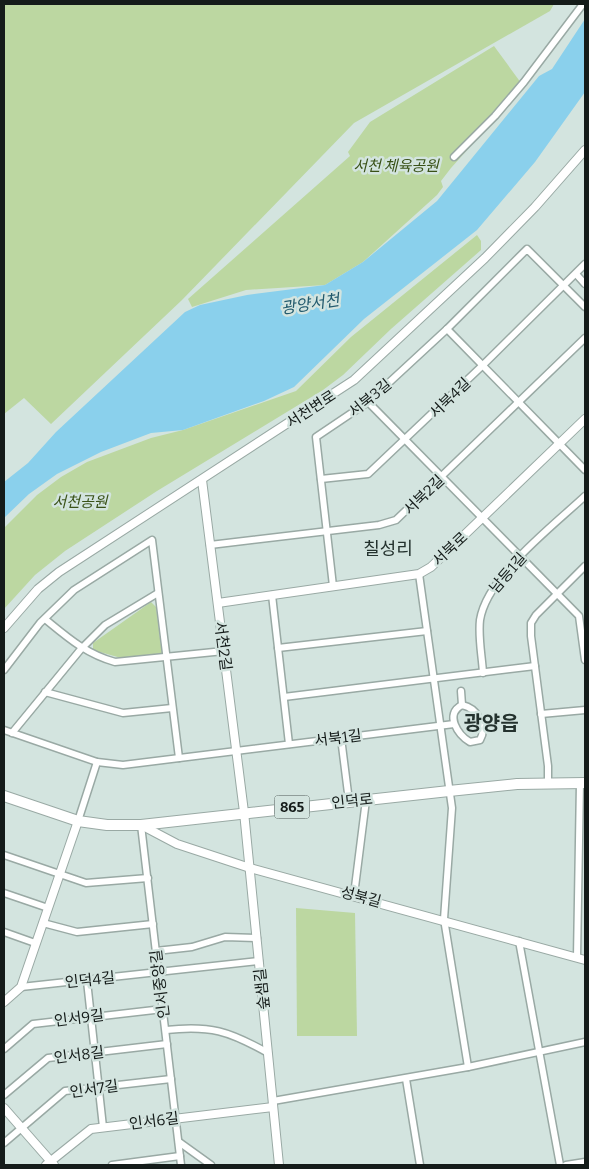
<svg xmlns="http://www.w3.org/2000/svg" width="589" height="1169" font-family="Bitter,'Noto Sans KR',serif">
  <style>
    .green { fill: #bcd7a1 }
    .water { fill: #8ad0ec }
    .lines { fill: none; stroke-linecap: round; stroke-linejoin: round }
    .minor-casing { stroke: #99a9a4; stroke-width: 9 }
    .tertiary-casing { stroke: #99a9a4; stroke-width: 10 }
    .primary-casing { stroke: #99a9a4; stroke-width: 12 }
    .minor { stroke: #fff; stroke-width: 6 }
    .tertiary { stroke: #fff; stroke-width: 8 }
    .primary { stroke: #fff; stroke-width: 10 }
    .labels { text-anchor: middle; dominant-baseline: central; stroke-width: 5; stroke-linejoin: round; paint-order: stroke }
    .shield { fill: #d3e4df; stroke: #4d5754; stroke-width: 1 }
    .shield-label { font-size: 14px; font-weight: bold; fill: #141b19 }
    .park-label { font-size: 15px; font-style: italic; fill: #395117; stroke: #d3e4df }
    .street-label { font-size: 15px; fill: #141b19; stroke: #d3e4df }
    .water-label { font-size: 16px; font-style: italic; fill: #225a6d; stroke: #d3e4df }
    .quarter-label { font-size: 18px; fill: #24322e; stroke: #d3e4df }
    .district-label { font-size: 20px; font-weight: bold; fill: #24322e; stroke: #d3e4df }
  </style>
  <rect width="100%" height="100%" fill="#d3e4df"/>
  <g class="green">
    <path d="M 4,4 L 554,4 L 550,11 L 354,123 L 182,300 L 51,424 L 24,398 L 4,414 Z"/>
    <path d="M 494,46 L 524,87 L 451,168 L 441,181 L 443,187 L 437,195 L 363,262 L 325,285 L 246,290 L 192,307 L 188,299 L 350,156 L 348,152 L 370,122 Z"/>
    <path d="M 477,235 L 481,241 L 481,250 L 391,329 L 343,375 L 323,390 L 157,491 L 65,551 L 35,575 L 4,609 L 4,528 L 37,495 L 61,477 L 87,462 L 151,438 L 183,430 L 296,391 L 351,337 Z"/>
    <path d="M 151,602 L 156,607 L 162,654 L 121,658 L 93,650 L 93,643 Z"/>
    <path d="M 296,908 L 355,913 L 357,1036 L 297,1036 Z"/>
  </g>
  <path class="water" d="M 585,19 L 585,92 L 535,162 L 477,230 L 364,319 L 294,387 L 264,401 L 183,430 L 151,433 L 101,452 L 57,474 L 29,494 L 4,518 L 4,482 L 28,463 L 56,432 L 185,312 L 200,305 L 247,295 L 325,285 L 363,262 L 437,201 L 539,76 L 552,69 Z"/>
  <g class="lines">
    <defs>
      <g id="minor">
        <path d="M 454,157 L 495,116 L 524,82 L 583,4"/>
        <path d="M 576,274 L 585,284"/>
        <path d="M 447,329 L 585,470"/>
        <path d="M 368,402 L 579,616 L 585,660"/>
        <path d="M 321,479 L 368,474 L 483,365 L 585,264"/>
        <path d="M 210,545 L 379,525 L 396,520 L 585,338"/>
        <path d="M 419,574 L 452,808 L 444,919 L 468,1067"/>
        <path d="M 333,586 L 316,437 L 368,402 L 447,329 L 527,249 L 585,307"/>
        <path d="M 272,595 L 289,744"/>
        <path d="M 45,619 C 67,637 86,654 115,662 L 224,651"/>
        <path d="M 278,648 L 427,631"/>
        <path d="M 4,670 L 40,623 L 74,590 L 152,540 L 179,758"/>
        <path d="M 483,673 C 482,656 478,637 480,620 C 487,576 553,526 585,496"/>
        <path d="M 461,691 L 462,705"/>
        <path d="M 45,692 L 123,713 L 172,708"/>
        <path d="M 284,697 L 535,666"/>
        <path d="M 462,705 C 477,708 488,726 480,740 L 470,742 C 458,735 444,714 462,705 Z"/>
        <path d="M 541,714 L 585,710"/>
        <path d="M 4,730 L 97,762 L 123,765 L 454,724"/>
        <path d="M 12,733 L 81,649 L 105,625 L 158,593"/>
        <path d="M 341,738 L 349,801"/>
        <path d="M 548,783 L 548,766 L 531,636 L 531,623 L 536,615 L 585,566"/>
        <path d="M 78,821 L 97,762"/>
        <path d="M 141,825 L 181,1165"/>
        <path d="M 4,855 L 86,883 L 148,878"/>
        <path d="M 4,893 L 48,908"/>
        <path d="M 354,895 L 366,800"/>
        <path d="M 43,923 L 77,932 L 153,924"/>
        <path d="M 4,932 L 35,943"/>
        <path d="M 519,941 L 560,1165"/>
        <path d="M 156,951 L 192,947 L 225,937 L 257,938"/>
        <path d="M 577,957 L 580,783"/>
        <path d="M 87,981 L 103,1127"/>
        <path d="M 21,987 L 259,961"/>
        <path d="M 166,1030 C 210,1025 229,1031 268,1053"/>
        <path d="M 4,1049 L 33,1024 L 163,1009"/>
        <path d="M 406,1079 L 420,1165"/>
        <path d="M 4,1095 L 48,1058 L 167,1044"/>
        <path d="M 273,1101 L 468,1067 L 585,1042"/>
        <path d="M 179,1142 L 211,1165"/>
        <path d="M 4,1143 L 65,1091 L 171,1079"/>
        <path d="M 112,1165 L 180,1156"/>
        <path d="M 566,1165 L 585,1162"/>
      </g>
      <g id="tertiary">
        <path d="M 202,480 L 244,812 L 279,1165"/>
        <path d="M 218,603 L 419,574 L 431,567 L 585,419"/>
        <path d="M 4,628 L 38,589 L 59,572 L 354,380 L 485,258 L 535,207 L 585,150"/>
        <path d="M 141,825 L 177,844 L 250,868 L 585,960"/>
        <path d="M 4,1002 L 21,987 L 78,821"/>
        <path d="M 4,1108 L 54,1165"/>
        <path d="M 46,1165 L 91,1129 L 273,1107"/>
      </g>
      <path id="primary" d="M 4,796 L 78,821 L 107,825 L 141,825 L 449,791 L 517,784 L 585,783"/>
    </defs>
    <use href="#minor" class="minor-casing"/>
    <use href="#tertiary" class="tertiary-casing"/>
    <use href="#primary" class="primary-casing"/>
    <use href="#minor" class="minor"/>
    <use href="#tertiary" class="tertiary"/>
    <use href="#primary" class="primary"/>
  </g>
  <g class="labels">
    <rect class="shield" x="274.5" y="795.5" width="35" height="23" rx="4"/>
    <g class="shield-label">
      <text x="292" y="807">865</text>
    </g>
    <g class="park-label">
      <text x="396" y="166">서천 체육공원</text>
      <text x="80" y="502">서천공원</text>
    </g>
    <g class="street-label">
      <text transform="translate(370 398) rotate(-39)">서북3길</text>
      <text transform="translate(450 398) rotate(-44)">서북4길</text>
      <text transform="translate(311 409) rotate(-33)">서천변로</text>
      <text transform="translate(424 495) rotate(-44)">서북2길</text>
      <text transform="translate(450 549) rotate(-43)">서북로</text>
      <text transform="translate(508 573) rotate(-49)">남등1길</text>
      <text transform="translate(223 646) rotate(83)">서천2길</text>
      <text transform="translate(338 738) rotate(-7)">서북1길</text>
      <text transform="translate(352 801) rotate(-6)">인덕로</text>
      <text transform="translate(361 897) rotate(15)">성북길</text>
      <text transform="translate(90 980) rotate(-6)">인덕4길</text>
      <text transform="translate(160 984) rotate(-97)">인서중앙길</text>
      <text transform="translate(262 989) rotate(-96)">숲샘길</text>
      <text transform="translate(79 1018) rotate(-7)">인서9길</text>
      <text transform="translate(79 1055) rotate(-7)">인서8길</text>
      <text transform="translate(94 1089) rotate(-8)">인서7길</text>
      <text transform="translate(154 1121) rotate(-7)">인서6길</text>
    </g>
    <g class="water-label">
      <text transform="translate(310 304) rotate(-9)">광양서천</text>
    </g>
    <g class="quarter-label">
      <text x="388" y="549">칠성리</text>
    </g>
    <g class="district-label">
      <text x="491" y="723">광양읍</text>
    </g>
  </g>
  <rect width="589" height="1169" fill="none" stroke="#141b19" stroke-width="10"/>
</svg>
